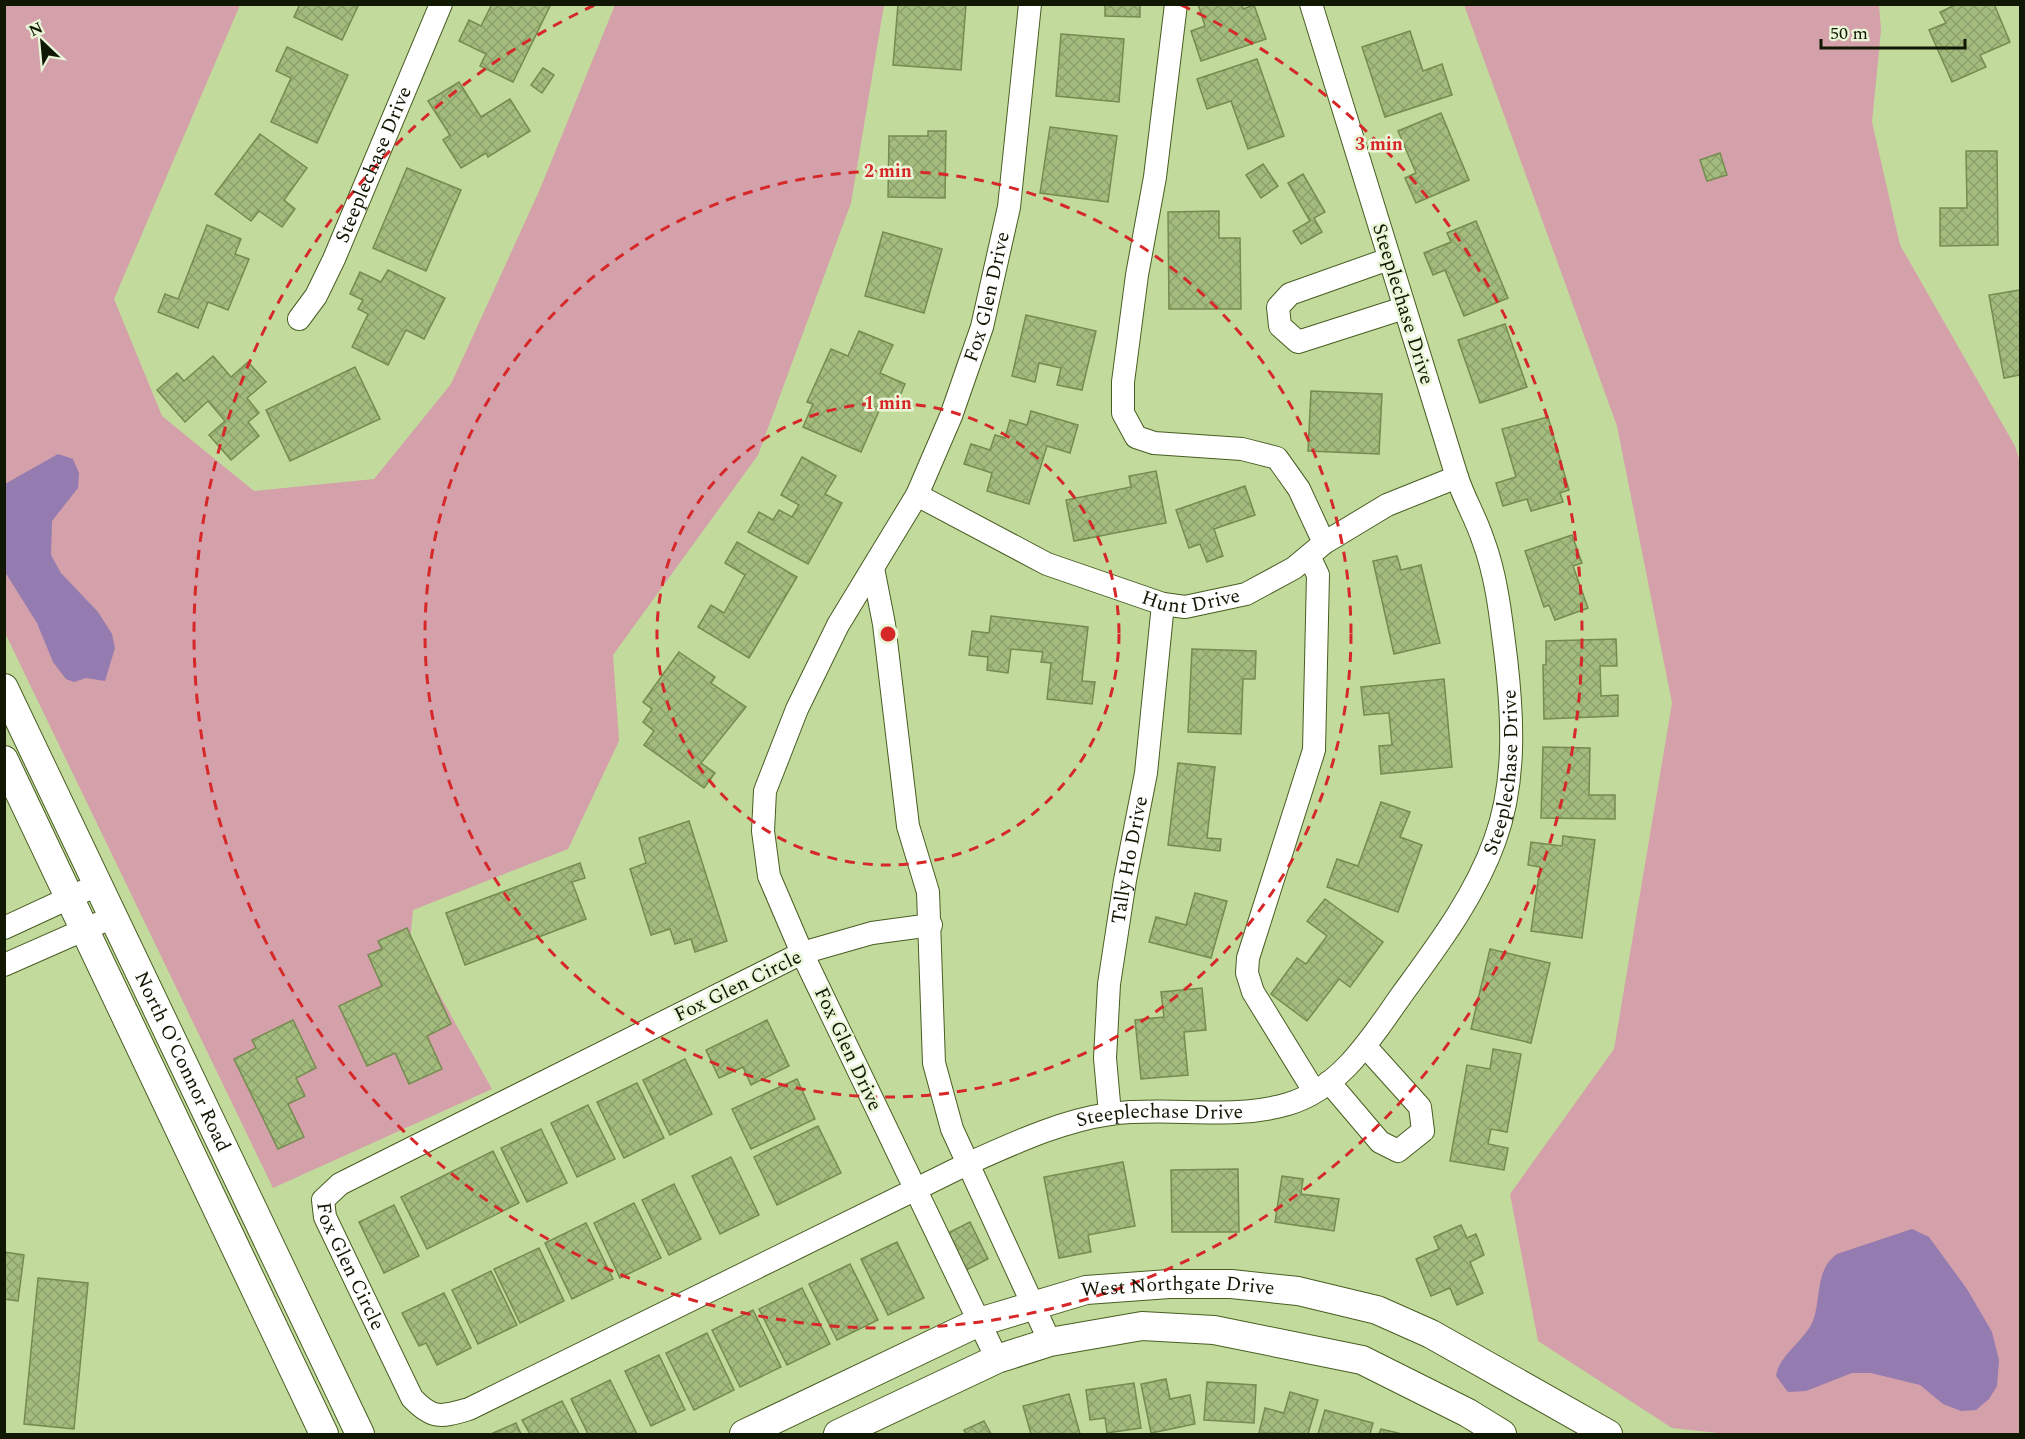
<svg xmlns="http://www.w3.org/2000/svg" width="2025" height="1439" font-family="Spectral,serif">
  <style>
    .green { fill: #d4a0aa }
    .water { fill: #947bb0 }
    .building { fill: url(#building-cross-hatch); stroke: #758b4f; stroke-width: 1.5 }
    .lines { fill: none; stroke-linecap: round; stroke-linejoin: round }
    .minor-casing { stroke: #495d22; stroke-width: 24 }
    .major-casing { stroke: #495d22; stroke-width: 30 }
    .minor { stroke: #fff; stroke-width: 22 }
    .major { stroke: #fff; stroke-width: 28 }
    .ring { fill: none; stroke: #d62828; stroke-width: 3; stroke-dasharray: 10 8 }
    .labels { text-anchor: middle; dominant-baseline: central; stroke-width: 5; stroke-linejoin: round; paint-order: stroke }
    .street-label { font-size: 20px; fill: #101702; stroke: #e9f6d7 }
    .centre { fill: #d62828; stroke: #e9f6d7; stroke-width: 3 }
    .ring-label { font-size: 18px; text-anchor: middle; font-weight: bold; fill: #d62828; stroke: #e9f6d7; stroke-width: 5; stroke-linejoin: round; paint-order: stroke }
  </style>
  <defs>
    <pattern id="building-cross-hatch" width="8" height="8" patternUnits="userSpaceOnUse" patternTransform="scale(1.5)"><rect width="8" height="8" fill="#a3bb7d"/><path d="M0 0l8 8M0 8l8-8" fill="none" stroke="#8ba06a"/></pattern>
  </defs>
  <rect width="100%" height="100%" fill="#c2db9c"/>
  <g class="green">
    <path d="M 5,5 L 240,5 L 114,299 L 162,416 L 254,491 L 374,479 L 451,384 L 540,189 L 615,5 L 884,5 L 851,203 L 758,455 L 613,655 L 619,741 L 568,849 L 413,910 L 410,942 L 492,1089 L 273,1188 L 5,633 Z"/>
    <path d="M 1464,5 L 1879,5 L 1881,30 L 1872,122 L 1900,245 L 2015,446 L 2020,462 L 2020,1434 L 1727,1434 L 1672,1428 L 1538,1341 L 1510,1194 L 1614,1049 L 1672,703 L 1617,426 Z"/>
  </g>
  <g class="water">
    <path d="M 58,454 L 73,459 L 79,473 L 78,488 L 52,521 L 51,555 L 61,573 L 98,612 L 112,634 L 115,648 L 105,681 L 86,678 L 74,682 L 66,679 L 53,662 L 37,623 L 5,572 L 5,484 Z"/>
    <path d="M 1912,1229 L 1929,1237 L 1967,1289 L 1992,1332 L 1999,1360 L 1997,1386 L 1989,1399 L 1976,1410 L 1961,1411 L 1943,1404 L 1920,1385 L 1871,1373 L 1852,1373 L 1806,1391 L 1788,1392 L 1776,1376 C 1779,1354 1807,1340 1814,1318 C 1821,1295 1816,1269 1837,1254 Z"/>
  </g>
  <g class="building">
    <path d="M 300,4 L 359,4 L 342,40 L 294,17 Z"/>
    <path d="M 492,4 L 551,4 L 513,82 L 480,66 L 486,54 L 459,41 L 469,20 L 481,26 Z"/>
    <path d="M 898,4 L 966,4 L 961,70 L 893,65 Z"/>
    <path d="M 1105,4 L 1140,4 L 1140,17 L 1105,16 Z"/>
    <path d="M 1198,4 L 1242,4 L 1243,9 L 1254,5 L 1266,39 L 1201,61 L 1191,31 L 1205,26 Z"/>
    <path d="M 1957,4 L 1994,4 L 2010,42 L 1980,55 L 1986,67 L 1952,82 L 1929,30 L 1946,23 L 1940,12 Z"/>
    <path d="M 1410,31 L 1423,71 L 1442,64 L 1452,95 L 1385,117 L 1362,47 Z"/>
    <path d="M 1061,34 L 1124,39 L 1119,102 L 1056,96 Z"/>
    <path d="M 287,47 L 348,75 L 317,143 L 271,122 L 291,78 L 276,71 Z"/>
    <path d="M 1257,59 L 1284,136 L 1248,149 L 1231,101 L 1207,109 L 1197,79 Z"/>
    <path d="M 543,68 L 554,75 L 542,93 L 531,85 Z"/>
    <path d="M 459,82 L 481,117 L 510,99 L 530,131 L 488,157 L 486,153 L 461,168 L 443,140 L 450,135 L 428,101 Z"/>
    <path d="M 1441,113 L 1469,180 L 1416,203 L 1405,178 L 1416,173 L 1398,131 Z"/>
    <path d="M 1050,127 L 1117,136 L 1108,202 L 1040,193 Z"/>
    <path d="M 928,131 L 946,131 L 945,198 L 888,197 L 889,136 L 928,136 Z"/>
    <path d="M 260,134 L 307,168 L 284,200 L 295,209 L 282,227 L 259,211 L 251,221 L 215,194 Z"/>
    <path d="M 1966,151 L 1997,151 L 1998,245 L 1940,246 L 1940,208 L 1967,208 Z"/>
    <path d="M 1720,153 L 1727,175 L 1707,181 L 1700,160 Z"/>
    <path d="M 1263,164 L 1278,186 L 1261,198 L 1246,175 Z"/>
    <path d="M 407,168 L 461,190 L 426,271 L 373,248 Z"/>
    <path d="M 1303,174 L 1325,212 L 1314,218 L 1322,232 L 1301,244 L 1293,231 L 1310,221 L 1288,183 Z"/>
    <path d="M 1219,211 L 1219,238 L 1240,238 L 1241,309 L 1169,309 L 1168,212 Z"/>
    <path d="M 1476,221 L 1508,298 L 1464,316 L 1445,270 L 1433,275 L 1424,253 L 1451,242 L 1447,233 Z"/>
    <path d="M 207,225 L 241,239 L 235,254 L 249,259 L 228,310 L 208,302 L 198,328 L 158,312 L 165,294 L 178,299 Z"/>
    <path d="M 883,232 L 942,249 L 924,313 L 865,296 Z"/>
    <path d="M 388,270 L 445,298 L 424,339 L 406,330 L 388,365 L 352,347 L 368,314 L 358,309 L 363,300 L 350,294 L 360,272 L 381,282 Z"/>
    <path d="M 2020,290 L 2020,375 L 2004,378 L 1989,295 Z"/>
    <path d="M 1026,315 L 1096,331 L 1082,390 L 1057,385 L 1061,368 L 1039,363 L 1035,382 L 1012,376 Z"/>
    <path d="M 1505,324 L 1527,387 L 1480,403 L 1458,340 Z"/>
    <path d="M 859,331 L 893,345 L 880,373 L 905,384 L 894,410 L 882,404 L 861,452 L 803,427 L 813,404 L 807,402 L 831,349 L 848,356 Z"/>
    <path d="M 213,356 L 231,377 L 248,362 L 266,382 L 247,398 L 259,413 L 248,422 L 259,436 L 231,460 L 209,435 L 225,421 L 208,401 L 185,422 L 157,390 L 177,373 L 184,381 Z"/>
    <path d="M 355,367 L 380,419 L 290,461 L 266,410 Z"/>
    <path d="M 1311,391 L 1382,394 L 1379,454 L 1308,451 Z"/>
    <path d="M 1031,411 L 1078,425 L 1070,453 L 1047,446 L 1029,504 L 987,491 L 992,473 L 964,464 L 971,444 L 990,450 L 995,435 L 1005,438 L 1010,420 L 1027,425 Z"/>
    <path d="M 1548,417 L 1569,490 L 1560,493 L 1563,502 L 1531,511 L 1527,499 L 1503,506 L 1496,483 L 1516,477 L 1502,429 Z"/>
    <path d="M 802,457 L 836,476 L 825,494 L 842,503 L 808,564 L 748,532 L 759,512 L 773,520 L 779,510 L 792,517 L 799,505 L 781,495 Z"/>
    <path d="M 1156,471 L 1166,523 L 1074,541 L 1066,500 L 1131,487 L 1129,476 Z"/>
    <path d="M 1245,486 L 1255,515 L 1214,529 L 1223,556 L 1207,562 L 1200,544 L 1189,548 L 1176,510 Z"/>
    <path d="M 1572,535 L 1582,563 L 1573,566 L 1588,608 L 1555,620 L 1549,605 L 1544,607 L 1525,551 Z"/>
    <path d="M 737,542 L 797,577 L 749,658 L 698,627 L 711,605 L 724,613 L 745,575 L 725,563 Z"/>
    <path d="M 1397,556 L 1401,570 L 1421,565 L 1440,643 L 1394,654 L 1373,561 Z"/>
    <path d="M 991,616 L 1088,627 L 1082,681 L 1095,682 L 1092,704 L 1047,699 L 1051,663 L 1041,662 L 1043,652 L 1011,649 L 1008,673 L 987,670 L 988,657 L 969,655 L 972,631 L 989,633 Z"/>
    <path d="M 1616,639 L 1617,666 L 1600,666 L 1601,696 L 1618,695 L 1618,716 L 1544,719 L 1543,665 L 1546,665 L 1546,641 Z"/>
    <path d="M 1192,649 L 1256,651 L 1255,679 L 1243,679 L 1241,734 L 1188,732 Z"/>
    <path d="M 679,652 L 715,677 L 711,683 L 746,707 L 701,763 L 715,773 L 704,788 L 644,745 L 654,731 L 643,722 L 652,709 L 643,702 Z"/>
    <path d="M 1444,679 L 1452,767 L 1381,774 L 1379,746 L 1392,745 L 1389,713 L 1364,715 L 1361,687 Z"/>
    <path d="M 1543,747 L 1590,748 L 1589,795 L 1615,795 L 1615,819 L 1541,818 Z"/>
    <path d="M 1178,763 L 1215,767 L 1207,838 L 1221,839 L 1220,851 L 1168,845 Z"/>
    <path d="M 1381,802 L 1410,812 L 1400,837 L 1422,845 L 1398,912 L 1327,887 L 1337,859 L 1358,866 Z"/>
    <path d="M 689,821 L 727,941 L 695,952 L 691,939 L 675,944 L 670,929 L 651,935 L 630,869 L 646,863 L 639,838 Z"/>
    <path d="M 1563,836 L 1595,840 L 1582,938 L 1531,931 L 1540,867 L 1528,865 L 1531,842 L 1562,846 Z"/>
    <path d="M 580,863 L 585,878 L 572,882 L 586,919 L 465,965 L 446,913 Z"/>
    <path d="M 1195,893 L 1227,901 L 1211,958 L 1149,942 L 1156,917 L 1186,925 Z"/>
    <path d="M 1325,899 L 1383,942 L 1350,987 L 1339,979 L 1307,1021 L 1271,994 L 1297,958 L 1306,964 L 1327,936 L 1307,921 Z"/>
    <path d="M 407,928 L 451,1024 L 427,1036 L 442,1069 L 409,1084 L 395,1053 L 367,1066 L 339,1006 L 382,986 L 368,955 L 382,949 L 378,941 Z"/>
    <path d="M 1490,949 L 1550,963 L 1531,1043 L 1471,1029 Z"/>
    <path d="M 1202,988 L 1206,1030 L 1184,1032 L 1188,1075 L 1141,1079 L 1135,1020 L 1164,1017 L 1161,992 Z"/>
    <path d="M 293,1020 L 316,1068 L 296,1078 L 305,1096 L 288,1104 L 304,1137 L 278,1149 L 234,1059 L 256,1048 L 252,1040 Z"/>
    <path d="M 767,1020 L 789,1066 L 751,1085 L 743,1067 L 719,1078 L 706,1050 Z"/>
    <path d="M 1493,1049 L 1521,1054 L 1507,1132 L 1491,1129 L 1488,1144 L 1508,1148 L 1504,1170 L 1450,1161 L 1467,1065 L 1490,1069 Z"/>
    <path d="M 685,1059 L 712,1114 L 670,1135 L 643,1080 Z"/>
    <path d="M 797,1079 L 815,1119 L 751,1149 L 732,1109 Z"/>
    <path d="M 637,1083 L 664,1138 L 624,1158 L 597,1102 Z"/>
    <path d="M 588,1105 L 615,1159 L 577,1177 L 551,1123 Z"/>
    <path d="M 818,1126 L 841,1173 L 777,1205 L 754,1157 Z"/>
    <path d="M 541,1129 L 567,1183 L 527,1202 L 501,1148 Z"/>
    <path d="M 493,1151 L 519,1203 L 427,1249 L 401,1197 Z"/>
    <path d="M 731,1157 L 759,1215 L 720,1234 L 692,1176 Z"/>
    <path d="M 1123,1162 L 1135,1226 L 1088,1235 L 1091,1252 L 1059,1258 L 1044,1177 Z"/>
    <path d="M 1238,1169 L 1239,1232 L 1172,1232 L 1171,1170 Z"/>
    <path d="M 1282,1176 L 1303,1179 L 1301,1194 L 1339,1199 L 1334,1231 L 1275,1222 Z"/>
    <path d="M 674,1184 L 701,1239 L 669,1255 L 642,1200 Z"/>
    <path d="M 634,1203 L 661,1258 L 620,1278 L 594,1223 Z"/>
    <path d="M 394,1205 L 419,1256 L 384,1273 L 359,1222 Z"/>
    <path d="M 970,1222 L 988,1259 L 960,1273 L 942,1236 Z"/>
    <path d="M 586,1223 L 613,1279 L 572,1299 L 545,1243 Z"/>
    <path d="M 1461,1225 L 1467,1238 L 1476,1234 L 1484,1255 L 1470,1262 L 1483,1293 L 1457,1305 L 1450,1288 L 1431,1296 L 1416,1259 L 1439,1249 L 1434,1237 Z"/>
    <path d="M 897,1242 L 924,1298 L 888,1315 L 861,1259 Z"/>
    <path d="M 539,1248 L 564,1301 L 520,1323 L 494,1269 Z"/>
    <path d="M 4,1252 L 24,1255 L 18,1301 L 4,1299 Z"/>
    <path d="M 850,1264 L 878,1320 L 837,1340 L 809,1284 Z"/>
    <path d="M 491,1271 L 517,1325 L 478,1344 L 452,1290 Z"/>
    <path d="M 38,1278 L 88,1283 L 74,1429 L 24,1424 Z"/>
    <path d="M 802,1288 L 830,1344 L 787,1365 L 759,1309 Z"/>
    <path d="M 444,1293 L 471,1348 L 437,1365 L 426,1343 L 419,1346 L 402,1313 Z"/>
    <path d="M 753,1310 L 781,1367 L 740,1387 L 712,1330 Z"/>
    <path d="M 707,1333 L 734,1390 L 694,1410 L 666,1353 Z"/>
    <path d="M 659,1355 L 685,1410 L 651,1426 L 625,1371 Z"/>
    <path d="M 1166,1379 L 1170,1399 L 1190,1395 L 1195,1424 L 1151,1433 L 1141,1384 Z"/>
    <path d="M 610,1380 L 637,1434 L 588,1434 L 571,1399 Z"/>
    <path d="M 1207,1382 L 1256,1385 L 1254,1423 L 1204,1420 Z"/>
    <path d="M 1134,1383 L 1141,1428 L 1107,1433 L 1105,1418 L 1090,1420 L 1086,1390 Z"/>
    <path d="M 1290,1392 L 1318,1400 L 1308,1434 L 1259,1433 L 1265,1408 L 1284,1413 Z"/>
    <path d="M 1069,1394 L 1080,1434 L 1031,1434 L 1023,1406 Z"/>
    <path d="M 562,1401 L 579,1434 L 530,1434 L 522,1420 Z"/>
    <path d="M 1325,1410 L 1373,1423 L 1370,1434 L 1318,1434 Z"/>
    <path d="M 984,1421 L 991,1434 L 966,1434 L 964,1430 Z"/>
    <path d="M 516,1423 L 521,1434 L 491,1434 Z"/>
    <path d="M 1381,1429 L 1402,1434 L 1379,1434 Z"/>
  </g>
  <g class="lines">
    <defs>
      <g id="minor">
        <path d="M 1176,4 L 1155,177 L 1137,275 L 1123,382 L 1123,413 L 1136,437 L 1154,443 L 1242,449 L 1277,458 L 1299,489 L 1324,543"/>
        <path d="M 1389,259 L 1290,294 L 1278,307 L 1280,326 L 1298,342 L 1404,308"/>
        <path id="s1" d="M 299,319 L 316,296 L 334,259 L 441,4"/>
        <path id="s2" d="M 917,495 L 1047,564 L 1163,604 L 1185,607 L 1246,594 L 1294,568 L 1324,543 L 1387,505 L 1457,477"/>
        <path d="M 1309,556 L 1318,575 L 1314,750 L 1248,958 L 1247,973 L 1253,992 L 1314,1091"/>
        <path d="M 873,568 L 884,624 L 908,826 L 928,892 L 934,1063 L 952,1129 L 1050,1342"/>
        <path id="s3" d="M 931,925 L 872,933 L 802,953 L 340,1184 L 323,1200 L 325,1217 L 412,1398 C 433,1420 441,1417 469,1409 L 967,1164 C 1012,1144 1060,1121 1110,1114 C 1169,1106 1231,1121 1288,1104 C 1342,1088 1373,1035 1403,993 C 1438,945 1475,896 1495,840 C 1516,782 1513,718 1506,658 C 1501,619 1497,577 1483,540 C 1476,518 1464,499 1457,477 L 1311,4"/>
        <path d="M 4,928 L 97,885"/>
        <path d="M 4,965 L 113,917"/>
        <path d="M 1329,1082 L 1380,1142 L 1398,1151 L 1423,1131 L 1420,1107 L 1366,1047"/>
        <path id="s4" d="M 1110,1114 L 1105,1058 L 1109,984 L 1125,880 L 1146,773 L 1163,604"/>
        <path id="s5" d="M 997,1359 L 802,953 L 769,876 L 763,831 L 765,791 L 797,709 L 838,625 L 917,495 L 951,416 L 982,327 L 1009,207 L 1030,4"/>
      </g>
      <g id="major">
        <path id="s6" d="M 4,688 L 360,1434"/>
        <path d="M 4,760 L 324,1434"/>
        <path id="s7" d="M 744,1434 L 979,1322 L 1086,1290 L 1169,1284 L 1231,1284 L 1298,1291 L 1377,1310 L 1431,1334 L 1608,1434"/>
        <path d="M 838,1434 L 997,1359 L 1050,1342 L 1142,1326 L 1214,1330 L 1362,1360 L 1468,1413 L 1502,1434"/>
      </g>
    </defs>
    <use href="#minor" class="minor-casing"/>
    <use href="#major" class="major-casing"/>
    <use href="#minor" class="minor"/>
    <use href="#major" class="major"/>
  </g>
  <g class="ring">
    <circle cx="888" cy="634" r="231"/>
    <circle cx="888" cy="634" r="463"/>
    <path d="M1181 5A694 694 0 1 1 595 5"/>
  </g>
  <g class="labels">
    <g class="street-label">
      <text stroke="none"><textPath href="#s1" startOffset="172">Steeplechase Drive</textPath></text>
      <text stroke="none"><textPath href="#s5" startOffset="1164">Fox Glen Drive</textPath></text>
      <text transform="translate(1403 304) rotate(73)">Steeplechase Drive</text>
      <text stroke="none"><textPath href="#s2" startOffset="298">Hunt Drive</textPath></text>
      <text stroke="none"><textPath href="#s3" startOffset="2250">Steeplechase Drive</textPath></text>
      <text stroke="none"><textPath href="#s4" startOffset="256">Tally Ho Drive</textPath></text>
      <text transform="translate(738 986) rotate(-26)">Fox Glen Circle</text>
      <text transform="translate(848 1049) rotate(65)">Fox Glen Drive</text>
      <text stroke="none"><textPath href="#s6" startOffset="414">North O'Connor Road</textPath></text>
      <text stroke="none"><textPath href="#s3" startOffset="1710">Steeplechase Drive</textPath></text>
      <text stroke="none"><textPath href="#s3" startOffset="744">Fox Glen Circle</textPath></text>
      <text stroke="none"><textPath href="#s7" startOffset="464">West Northgate Drive</textPath></text>
    </g>
  </g>
  <circle cx="888" cy="634" r="9" class="centre"/>
  <g class="ring-label">
    <text x="1379" y="150">3 min</text>
    <text x="888" y="177">2 min</text>
    <text x="888" y="409">1 min</text>
  </g>
  <rect width="2025" height="1439" fill="none" stroke="#101702" stroke-width="12"/>
  <g transform="translate(42 42) rotate(334)" stroke="#e9f6d7" stroke-width="4.5" paint-order="stroke">
  <path d="M0-4.5L10 22L0 15L-10 22Z" fill="#101702"/>
  <text y="-9" font-size="16" font-weight="bold" text-anchor="middle" fill="#101702">N</text>
  </g>
  <path d="M1821 39v9h144v-9" fill="none" stroke="#101702" stroke-width="3"/>
  <text x="1830" y="39" font-size="18" fill="#101702" stroke="#e9f6d7" stroke-width="4.5" paint-order="stroke">50 m</text>
</svg>
